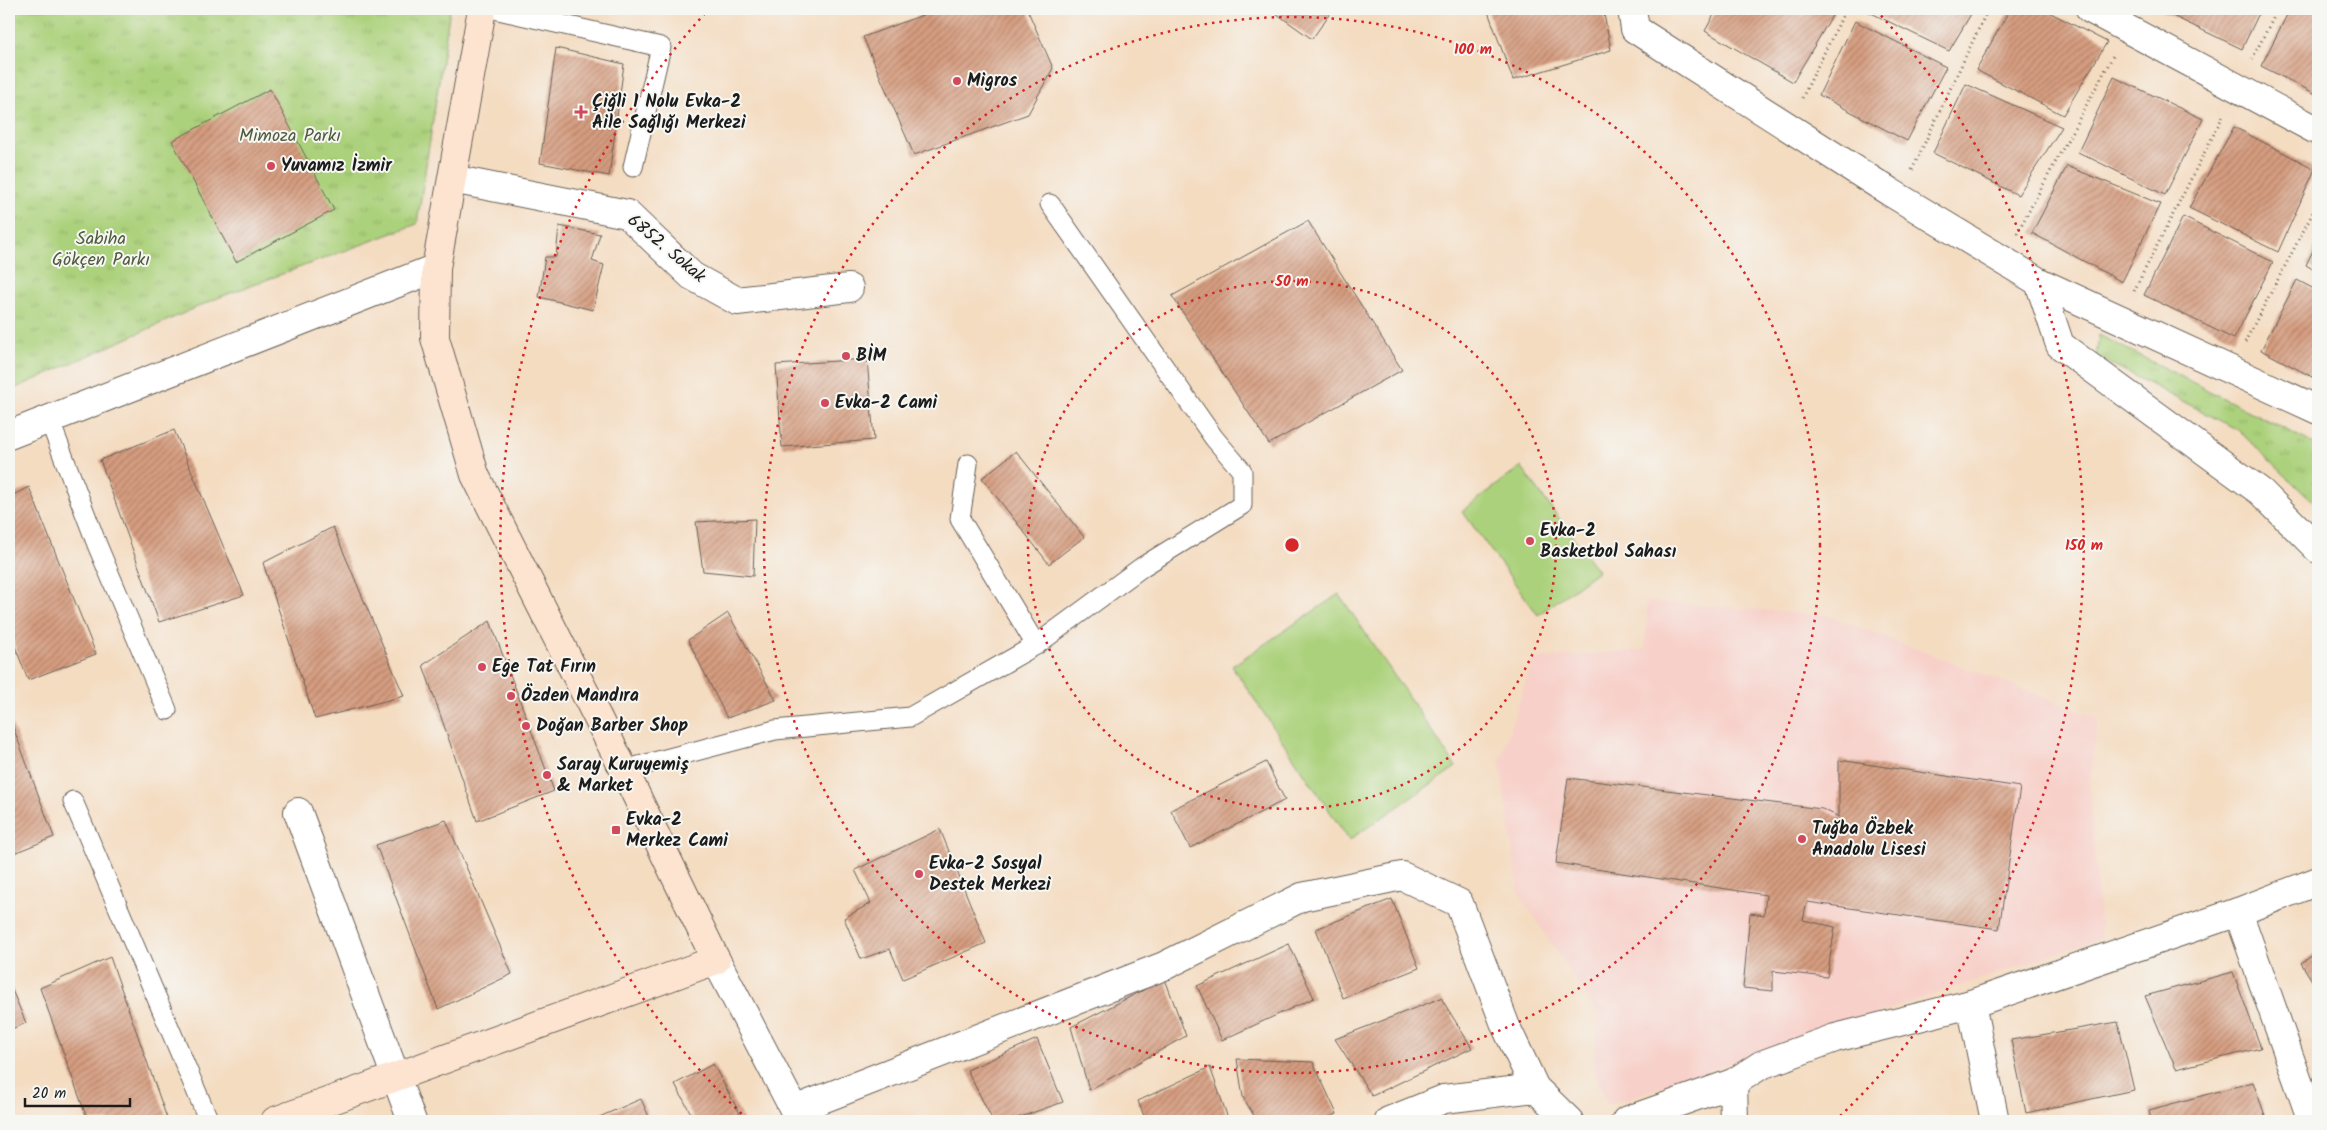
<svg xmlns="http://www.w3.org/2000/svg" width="2327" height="1130" font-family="Kalam,sans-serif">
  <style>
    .built { fill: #f7d0c9 }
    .grass { fill: url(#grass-tufts); stroke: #64764c }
    .pitch { fill: #acd17b; stroke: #64764c }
    .building { fill: url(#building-hatch) }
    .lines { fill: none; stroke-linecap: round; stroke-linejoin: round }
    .lane-casing { stroke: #685f56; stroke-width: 21 }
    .street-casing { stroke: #685f56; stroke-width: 30 }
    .secondary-casing { stroke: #685f56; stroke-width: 30 }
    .path { stroke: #685f56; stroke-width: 3; stroke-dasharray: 1 4; stroke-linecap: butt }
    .lane { stroke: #fff; stroke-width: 19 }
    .street { stroke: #fff; stroke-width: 28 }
    .secondary { stroke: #fde4d1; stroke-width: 28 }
    .ring { fill: none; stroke: #d62828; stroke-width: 2.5; stroke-dasharray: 2.5 5 }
    .poi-dot { fill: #d1495b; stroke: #f6f6f2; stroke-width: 2 }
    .labels { text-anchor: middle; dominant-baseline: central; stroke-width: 4; stroke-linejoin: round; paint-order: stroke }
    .poi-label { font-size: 18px; font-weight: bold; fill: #1c1c1c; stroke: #f6f6f2; text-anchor: start }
    .park-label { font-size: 18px; fill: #4e5b3d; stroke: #f6f6f2 }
    .street-label { font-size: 18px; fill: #1c1c1c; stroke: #f6f6f2 }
    .centre { fill: #d62828; stroke: #f6f6f2; stroke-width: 2.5 }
    .ring-label { font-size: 15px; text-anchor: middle; font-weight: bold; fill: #d62828; stroke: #f6f6f2; stroke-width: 4; stroke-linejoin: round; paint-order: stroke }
  </style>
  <defs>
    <pattern id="grass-tufts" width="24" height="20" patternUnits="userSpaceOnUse" patternTransform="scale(1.25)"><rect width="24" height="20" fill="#acd17b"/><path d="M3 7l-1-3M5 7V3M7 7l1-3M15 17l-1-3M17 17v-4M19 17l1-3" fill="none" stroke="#93b36a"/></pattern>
    <pattern id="building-hatch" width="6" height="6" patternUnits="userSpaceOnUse" patternTransform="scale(1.25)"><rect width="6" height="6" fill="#d69d80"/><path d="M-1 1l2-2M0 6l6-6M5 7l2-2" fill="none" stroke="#ad7f68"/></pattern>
  </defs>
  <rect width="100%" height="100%" fill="#f6f6f2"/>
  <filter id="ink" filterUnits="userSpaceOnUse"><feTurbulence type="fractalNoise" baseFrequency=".02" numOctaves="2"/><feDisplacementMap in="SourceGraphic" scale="10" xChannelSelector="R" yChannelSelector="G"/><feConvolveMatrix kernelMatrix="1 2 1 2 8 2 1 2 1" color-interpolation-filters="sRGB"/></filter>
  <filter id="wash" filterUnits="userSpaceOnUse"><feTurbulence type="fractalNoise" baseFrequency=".0096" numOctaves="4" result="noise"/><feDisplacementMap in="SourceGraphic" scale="20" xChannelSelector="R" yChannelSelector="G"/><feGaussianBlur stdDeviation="1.12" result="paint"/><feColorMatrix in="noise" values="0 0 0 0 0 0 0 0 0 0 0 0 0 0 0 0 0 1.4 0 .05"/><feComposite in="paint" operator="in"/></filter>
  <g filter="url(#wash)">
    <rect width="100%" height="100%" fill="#f4dcc1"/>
    <path class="built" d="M 1647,601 L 1826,615 L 2098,718 L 2089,784 L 2101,938 L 1608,1105 L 1593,1069 L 1599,1016 L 1519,894 L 1500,761 L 1533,659 L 1645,650 Z"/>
    <g class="grass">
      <path d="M 9,9 L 450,9 L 417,224 L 220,297 L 9,391 Z"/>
      <path d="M 2099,335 L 2318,446 L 2318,507 L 2238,430 L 2096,356 Z"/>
    </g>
    <g class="pitch">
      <path d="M 1521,467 L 1598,571 L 1538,615 L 1462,511 Z"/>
      <path d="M 1339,594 L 1456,767 L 1349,840 L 1232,666 Z"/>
    </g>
    <g id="blocks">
      <g class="building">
        <path d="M 939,9 L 1027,9 L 1053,68 L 1028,114 L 914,155 L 863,37 Z"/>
        <path d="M 1270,9 L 1333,9 L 1312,39 Z"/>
        <path d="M 1487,9 L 1603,9 L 1611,50 L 1513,80 Z"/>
        <path d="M 1717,9 L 1836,9 L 1793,82 L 1705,31 Z"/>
        <path d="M 1863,9 L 1974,9 L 1949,51 Z"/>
        <path d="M 2010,9 L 2043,9 L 2107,42 L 2063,115 L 1976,70 Z"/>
        <path d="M 2158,9 L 2261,9 L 2242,49 Z"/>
        <path d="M 2290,9 L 2318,9 L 2318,95 L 2261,66 Z"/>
        <path d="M 1855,21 L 1946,67 L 1907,141 L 1819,95 Z"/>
        <path d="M 556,48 L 624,64 L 609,176 L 540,163 Z"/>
        <path d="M 2114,77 L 2203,119 L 2165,195 L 2078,152 Z"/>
        <path d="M 1966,84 L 2062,127 L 2018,195 L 1933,153 Z"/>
        <path d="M 270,89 L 334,210 L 236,262 L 172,141 Z"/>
        <path d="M 2234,127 L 2315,169 L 2278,252 L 2189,208 Z"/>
        <path d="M 2067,166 L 2160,204 L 2122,282 L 2032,233 Z"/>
        <path d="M 2183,217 L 2273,262 L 2234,339 L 2144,295 Z"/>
        <path d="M 1308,221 L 1402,370 L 1269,444 L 1172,296 Z"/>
        <path d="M 559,226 L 600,234 L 592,261 L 604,265 L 593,310 L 539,297 L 545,257 L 556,257 Z"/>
        <path d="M 2318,240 L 2318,272 L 2306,265 Z"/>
        <path d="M 2297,280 L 2318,291 L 2318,380 L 2261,350 Z"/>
        <path d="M 867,359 L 874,440 L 782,447 L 776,365 Z"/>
        <path d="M 174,430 L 244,595 L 159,622 L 100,460 Z"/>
        <path d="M 1016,451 L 1084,537 L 1049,564 L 982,478 Z"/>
        <path d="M 29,487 L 96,654 L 28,680 L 9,631 L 9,497 Z"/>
        <path d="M 755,519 L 753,576 L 703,571 L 696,522 Z"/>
        <path d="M 333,527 L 404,696 L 315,719 L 263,563 Z"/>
        <path d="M 728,613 L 776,700 L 727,718 L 688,640 Z"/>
        <path d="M 490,621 L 554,791 L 477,821 L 423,665 Z"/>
        <path d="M 9,716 L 54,837 L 9,855 Z"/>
        <path d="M 1839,760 L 2020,787 L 1999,929 L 1807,902 L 1803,920 L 1835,927 L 1827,977 L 1773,971 L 1773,991 L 1743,988 L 1750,913 L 1764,915 L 1766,895 L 1556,863 L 1568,778 L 1822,809 L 1839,817 Z"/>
        <path d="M 1266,762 L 1285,800 L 1190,848 L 1171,810 Z"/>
        <path d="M 446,820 L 512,974 L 438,1009 L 376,845 Z"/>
        <path d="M 940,829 L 986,943 L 903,979 L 890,949 L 861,959 L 844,918 L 871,903 L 855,870 Z"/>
        <path d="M 1392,899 L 1419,968 L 1343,998 L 1316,929 Z"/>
        <path d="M 1289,944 L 1314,998 L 1222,1040 L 1197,986 Z"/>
        <path d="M 2318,952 L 2318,990 L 2301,963 Z"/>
        <path d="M 110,957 L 168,1121 L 88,1121 L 40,988 Z"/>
        <path d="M 2233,972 L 2261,1048 L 2176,1069 L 2145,996 Z"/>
        <path d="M 1165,979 L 1186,1036 L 1089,1090 L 1071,1027 Z"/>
        <path d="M 9,983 L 26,1023 L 9,1030 Z"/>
        <path d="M 1441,998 L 1472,1048 L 1372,1096 L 1335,1039 Z"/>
        <path d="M 2118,1022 L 2134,1090 L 2026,1113 L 2011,1040 Z"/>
        <path d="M 1037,1039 L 1063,1102 L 1009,1121 L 993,1121 L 967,1070 Z"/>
        <path d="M 1237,1059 L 1313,1062 L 1337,1114 L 1320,1121 L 1257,1121 L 1243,1097 Z"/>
        <path d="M 713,1064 L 744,1121 L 695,1121 L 675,1084 Z"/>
        <path d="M 1210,1067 L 1229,1121 L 1146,1121 L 1138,1101 Z"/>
        <path d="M 2253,1082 L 2267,1121 L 2151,1121 L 2149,1110 Z"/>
        <path d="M 641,1099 L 651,1121 L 590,1121 Z"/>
      </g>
    </g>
  </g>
  <g filter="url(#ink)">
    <use href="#blocks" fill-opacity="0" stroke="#685f56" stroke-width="1"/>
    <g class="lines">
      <defs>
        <g id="lane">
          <path d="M 494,9 L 661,47 L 633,167"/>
          <path d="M 49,419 L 98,547 L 167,710"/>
          <path d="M 968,464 L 960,519 L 1036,645"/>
          <path d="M 624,770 L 775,730 L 910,717 L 1036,645 L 1142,567 L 1242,505 L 1242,471 L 1214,438 L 1050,204"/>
          <path d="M 73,801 L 209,1121"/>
        </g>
        <g id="street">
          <path d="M 1632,9 L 1635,29 L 1890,192 L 2039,282 L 2318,410"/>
          <path d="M 2090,9 L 2318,131"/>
          <path d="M 452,179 L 627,214 L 692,276 L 737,301 L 849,288"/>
          <path d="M 2039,282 L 2060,345 L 2261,492 L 2318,549"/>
          <path d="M 9,435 L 436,268"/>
          <path d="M 298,812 L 412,1121"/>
          <path d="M 2238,912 L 2312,1121"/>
          <path d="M 716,960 L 800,1121"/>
          <path d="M 1971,1004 L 1995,1121"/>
          <path d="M 1733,1083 L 1734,1121"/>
          <path d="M 794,1110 L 1164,966 L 1302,897 L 1402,876 L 1459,903 L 1506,1027 L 1535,1088 L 1569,1121"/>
          <path d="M 1389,1121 L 1444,1099 L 1535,1088"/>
          <path d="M 1626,1121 L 1733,1083 L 1761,1065 L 1835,1038 L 1971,1004 L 2238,912 L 2318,881"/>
        </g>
        <path id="secondary" d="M 275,1121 L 716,960 L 624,770 L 475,475 L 435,338 L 436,268 L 482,9"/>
      </defs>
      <use href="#lane" class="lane-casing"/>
      <use href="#street" class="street-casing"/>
      <use href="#secondary" class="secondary-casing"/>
      <g class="path">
        <path d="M 2252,59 L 2278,9"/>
        <path d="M 1802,98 L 1846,9"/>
        <path d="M 1912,170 L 1988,9"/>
        <path d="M 2017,233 L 2113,56"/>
        <path d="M 2134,291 L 2223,116"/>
        <path d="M 2245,342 L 2318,203"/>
      </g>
      <use href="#lane" class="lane"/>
      <use href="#street" class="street"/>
      <use href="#secondary" class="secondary"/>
    </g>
  </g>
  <g class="ring">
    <circle cx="1292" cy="545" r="264"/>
    <circle cx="1292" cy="545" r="528"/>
    <path d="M747 1119A792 792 0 0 1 708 10M1876 10A792 792 0 0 1 1837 1119"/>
  </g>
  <g class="poi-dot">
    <circle cx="957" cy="81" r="5"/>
    <path d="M578.5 104.5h5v5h5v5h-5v5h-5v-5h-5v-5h5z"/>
    <circle cx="271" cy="166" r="5"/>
    <circle cx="846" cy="356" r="5"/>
    <circle cx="825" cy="403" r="5"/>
    <circle cx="1530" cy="541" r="5"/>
    <circle cx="482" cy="667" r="5"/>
    <circle cx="511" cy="696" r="5"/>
    <circle cx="526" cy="726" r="5"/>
    <circle cx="547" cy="775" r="5"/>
    <rect x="611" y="825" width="10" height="10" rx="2.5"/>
    <circle cx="1802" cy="839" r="5"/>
    <circle cx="919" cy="874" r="5"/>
  </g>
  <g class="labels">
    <g class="poi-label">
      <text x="967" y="81">Migros</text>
      <text x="592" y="102">Çiğli 1 Nolu Evka-2<tspan x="592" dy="21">Aile Sağlığı Merkezi</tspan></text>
      <text x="281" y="166">Yuvamız İzmir</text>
      <text x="856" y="356">BİM</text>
      <text x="835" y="403">Evka-2 Cami</text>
      <text x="1540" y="531">Evka-2<tspan x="1540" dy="21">Basketbol Sahası</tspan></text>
      <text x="492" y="667">Ege Tat Fırın</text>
      <text x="521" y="696">Özden Mandıra</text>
      <text x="536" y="726">Doğan Barber Shop</text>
      <text x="557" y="765">Saray Kuruyemiş<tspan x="557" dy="21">&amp; Market</tspan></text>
      <text x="626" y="820">Evka-2<tspan x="626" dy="21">Merkez Cami</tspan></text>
      <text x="1812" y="829">Tuğba Özbek<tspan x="1812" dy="21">Anadolu Lisesi</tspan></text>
      <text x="929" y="864">Evka-2 Sosyal<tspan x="929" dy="21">Destek Merkezi</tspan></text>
    </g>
    <g class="park-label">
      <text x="290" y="136">Mimoza Parkı</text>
      <text x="101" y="239">Sabiha<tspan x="101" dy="21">Gökçen Parkı</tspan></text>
    </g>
    <g class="street-label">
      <text transform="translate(666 249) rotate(40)">6852. Sokak</text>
    </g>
  </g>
  <circle cx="1292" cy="545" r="8" class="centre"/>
  <g class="ring-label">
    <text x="1473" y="54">100 m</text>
    <text x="1292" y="286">50 m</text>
    <text x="2084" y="550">150 m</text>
  </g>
  <rect width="2327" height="1130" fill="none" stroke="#f6f6f2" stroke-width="30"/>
  <path d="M25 1098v8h105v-8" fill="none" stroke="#1c1c1c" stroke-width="2.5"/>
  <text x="32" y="1098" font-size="15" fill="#1c1c1c" stroke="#f6f6f2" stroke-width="4" paint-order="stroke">20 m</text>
</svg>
